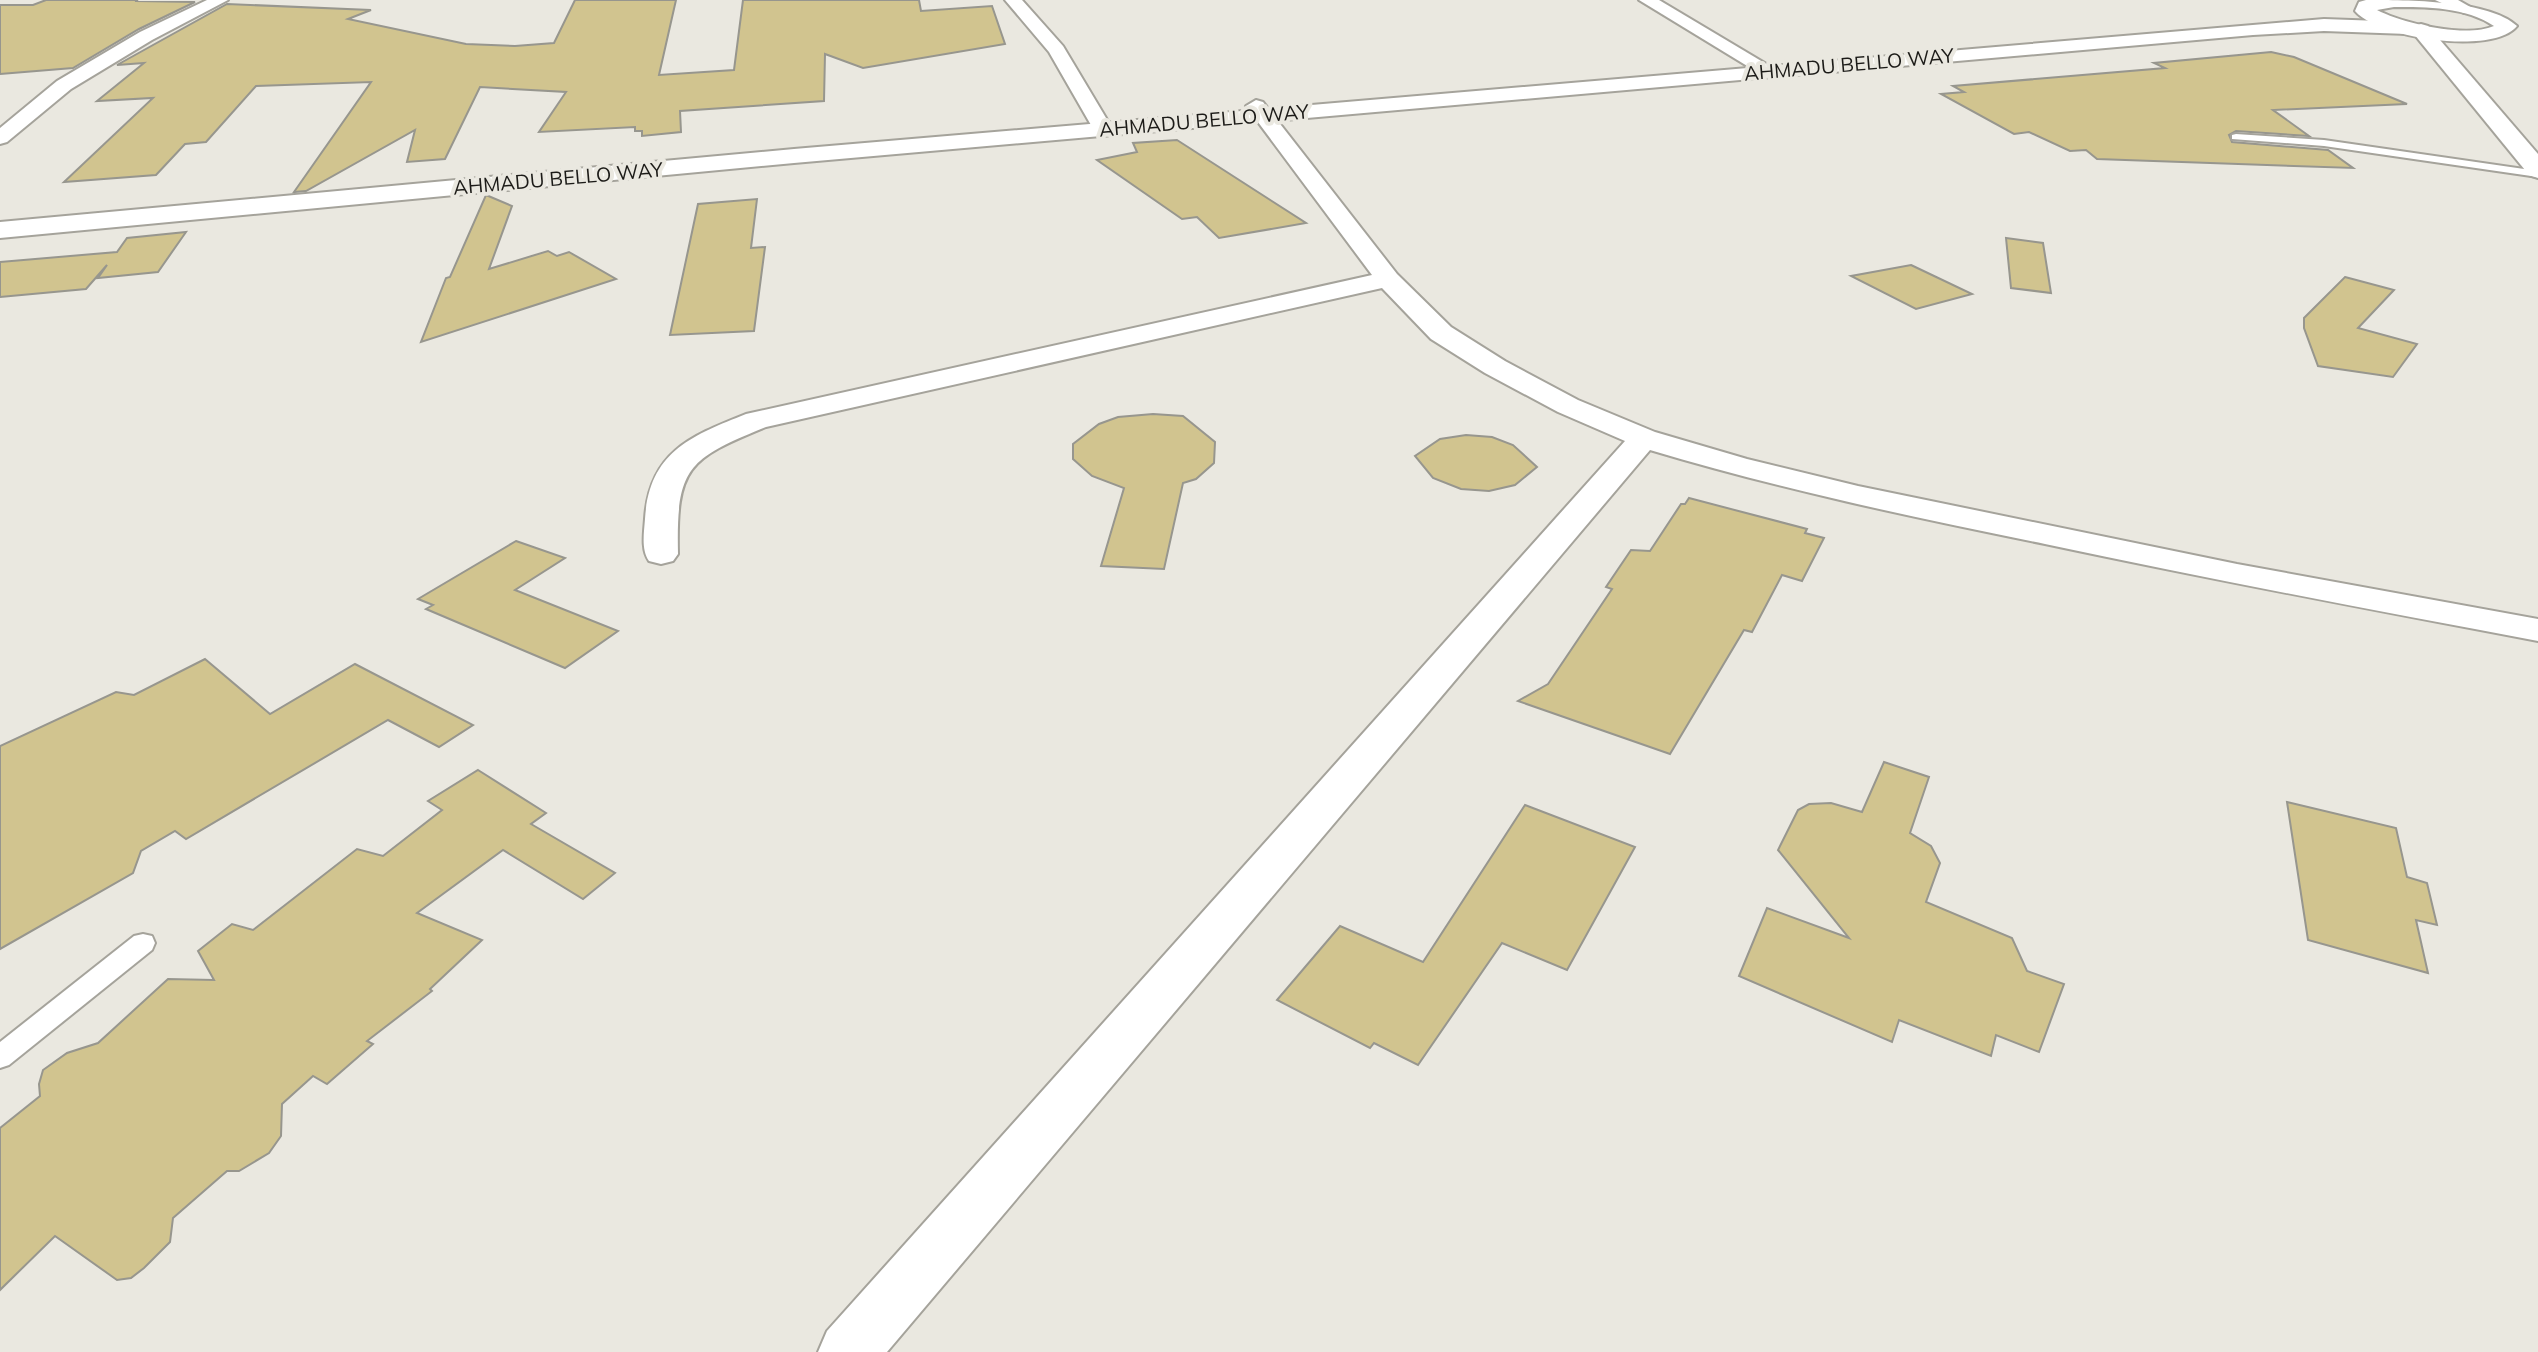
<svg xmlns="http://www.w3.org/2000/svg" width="2538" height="1352" font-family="Mulish,sans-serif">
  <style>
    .building { fill: #d1c48f; stroke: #97968e; stroke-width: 2 }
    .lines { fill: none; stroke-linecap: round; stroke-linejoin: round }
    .service-casing { stroke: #a5a39b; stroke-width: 4 }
    .minor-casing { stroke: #a5a39b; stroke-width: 4 }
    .tertiary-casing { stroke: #a5a39b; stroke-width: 4 }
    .secondary-casing { stroke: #a5a39b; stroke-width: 4 }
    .primary-casing { stroke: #a5a39b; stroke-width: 4 }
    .service { fill: #fff; fill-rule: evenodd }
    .minor { fill: #fff; fill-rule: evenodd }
    .tertiary { fill: #fff; fill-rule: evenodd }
    .secondary { fill: #fff; fill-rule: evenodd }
    .primary { fill: #fff; fill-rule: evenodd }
    .labels { text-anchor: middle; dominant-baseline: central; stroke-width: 8; stroke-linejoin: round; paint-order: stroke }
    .far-street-label { font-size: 20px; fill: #1c1b18; stroke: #eae8e0 }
  </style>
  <rect width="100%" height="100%" fill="#eae8e0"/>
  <g class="building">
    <path d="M 46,0 L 138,0 L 135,1 L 195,2 L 139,29 L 73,68 L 0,74 L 0,5 L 33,5 Z"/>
    <path d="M 575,0 L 676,0 L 659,75 L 734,70 L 743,0 L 919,0 L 921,11 L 992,6 L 1005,44 L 863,68 L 825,54 L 824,101 L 680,111 L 681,132 L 642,136 L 642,131 L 635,131 L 635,127 L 539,132 L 566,92 L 480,87 L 445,159 L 407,162 L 415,130 L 306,191 L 294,192 L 371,82 L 256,86 L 206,142 L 185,144 L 156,175 L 64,182 L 153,98 L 97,101 L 144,63 L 117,65 L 227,4 L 371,10 L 348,19 L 466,44 L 515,46 L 554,43 Z"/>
    <path d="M 2271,52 L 2294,57 L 2407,104 L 2273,110 L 2309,136 L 2236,131 L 2229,135 L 2232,142 L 2328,150 L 2353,168 L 2097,159 L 2086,150 L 2070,151 L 2029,132 L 2014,134 L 1941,94 L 1964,92 L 1953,86 L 2165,68 L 2154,63 Z"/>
    <path d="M 1177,140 L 1306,223 L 1219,238 L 1197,217 L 1182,219 L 1097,160 L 1137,152 L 1133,143 Z"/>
    <path d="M 486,195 L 512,206 L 489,269 L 548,251 L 557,256 L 569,252 L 616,279 L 421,342 L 446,278 L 450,277 Z"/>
    <path d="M 757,199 L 751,248 L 765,247 L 754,331 L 670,335 L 698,204 Z"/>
    <path d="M 186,232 L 158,272 L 98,278 L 107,265 L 86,289 L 0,297 L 0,262 L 117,252 L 127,238 Z"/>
    <path d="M 2006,238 L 2043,243 L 2051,293 L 2011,288 Z"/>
    <path d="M 1911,265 L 1972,294 L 1916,309 L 1851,276 Z"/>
    <path d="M 2345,277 L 2394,290 L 2358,328 L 2417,344 L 2393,377 L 2318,366 L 2304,328 L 2304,318 Z"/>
    <path d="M 1153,414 L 1183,416 L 1215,442 L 1214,463 L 1196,479 L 1183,483 L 1164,569 L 1101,566 L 1124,488 L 1092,476 L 1073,459 L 1073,444 L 1099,424 L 1118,417 Z"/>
    <path d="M 1466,435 L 1492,437 L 1513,445 L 1537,467 L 1515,485 L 1489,491 L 1461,489 L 1433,478 L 1415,456 L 1440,439 Z"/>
    <path d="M 1689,498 L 1807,529 L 1805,533 L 1824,538 L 1802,581 L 1782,575 L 1752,632 L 1744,630 L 1670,754 L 1518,701 L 1548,684 L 1612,589 L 1606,587 L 1631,550 L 1650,551 L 1681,504 L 1685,504 Z"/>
    <path d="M 516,541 L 565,558 L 515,590 L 618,631 L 565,668 L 426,609 L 433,605 L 418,599 Z"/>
    <path d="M 205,659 L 270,714 L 355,664 L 473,725 L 439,747 L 388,720 L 186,839 L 175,831 L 141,851 L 133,873 L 0,949 L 0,746 L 116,692 L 134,695 Z"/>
    <path d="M 1884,762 L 1929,777 L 1910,833 L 1931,846 L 1940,863 L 1926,902 L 2012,938 L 2027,971 L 2064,984 L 2039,1052 L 1996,1035 L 1991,1056 L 1899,1020 L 1892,1042 L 1739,976 L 1767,908 L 1849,938 L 1778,850 L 1798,810 L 1809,804 L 1831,803 L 1862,812 Z"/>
    <path d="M 478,770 L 546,813 L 531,824 L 615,873 L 583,899 L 503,850 L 417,913 L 482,940 L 430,989 L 432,991 L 367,1041 L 373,1044 L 327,1084 L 313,1076 L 282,1104 L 281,1136 L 269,1153 L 239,1171 L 227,1171 L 173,1218 L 170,1242 L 144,1268 L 131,1278 L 117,1280 L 55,1236 L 0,1290 L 0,1128 L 40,1096 L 39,1084 L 43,1070 L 67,1053 L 98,1043 L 168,979 L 214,980 L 198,951 L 232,924 L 253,930 L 357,849 L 383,856 L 442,810 L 428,801 Z"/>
    <path d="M 2287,802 L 2396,828 L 2407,877 L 2427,883 L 2437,925 L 2416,920 L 2428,973 L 2308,940 Z"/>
    <path d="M 1525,805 L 1635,847 L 1567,970 L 1502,943 L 1418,1065 L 1374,1043 L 1370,1048 L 1277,1000 L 1340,926 L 1423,962 Z"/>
  </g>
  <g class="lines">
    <defs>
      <g id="service">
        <path d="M 2236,134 L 2324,140 L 2538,171 L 2538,177 L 2324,146 L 2232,139 L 2232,135 Z"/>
        <path d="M 143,934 L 152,936 L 155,943 L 152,950 L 9,1065 L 0,1068 L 0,1042 L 134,936 Z"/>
      </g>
      <g id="minor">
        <path d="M 207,0 L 228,0 L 152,40 L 71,89 L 7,142 L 0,144 L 0,128 L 57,81 L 140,32 Z"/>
        <path d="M 1005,0 L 1022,0 L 1063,46 L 1112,128 L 1109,132 L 1095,132 L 1049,52 Z"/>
        <path d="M 1639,0 L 1659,0 L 1778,71 L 1769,77 L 1762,75 Z"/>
        <path d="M 2435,0 L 2458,0 L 2472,8 L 2464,13 Z"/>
        <path d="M 1256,100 L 1263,102 L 1397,274 L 1451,327 L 1505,361 L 1578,400 L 1655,432 L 1747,459 L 1858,486 L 2237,564 L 2538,619 L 2538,641 C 2373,610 2209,579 2045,544 C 1912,517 1780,489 1650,450 L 887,1352 L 818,1352 L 827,1331 L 1625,441 L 1558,412 L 1485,373 L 1431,339 L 1382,288 L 766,427 C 688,459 676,467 678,554 L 673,561 L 661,564 L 649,561 C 641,550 644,533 645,519 C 649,452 691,436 746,414 L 1372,275 L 1246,106 Z"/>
      </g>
      <path id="tertiary" d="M 2421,24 L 2428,26 L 2538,154 L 2538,178 L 2529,175 L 2414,34 L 2411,30 L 2414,26 Z"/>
      <path id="secondary" d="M 2324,19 L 2408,22 L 2418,28 L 2408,34 L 2324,31 L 2253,35 L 794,163 L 0,238 L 0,222 L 794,149 Z"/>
      <path id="primary" d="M 2366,0 C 2407,0 2489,0 2517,26 C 2493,56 2378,38 2355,11 L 2359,2 ZM 2394,7 C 2427,7 2466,7 2494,26 C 2466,38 2404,24 2377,10 Z"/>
    </defs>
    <use href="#service" class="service-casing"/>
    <use href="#minor" class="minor-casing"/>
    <use href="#tertiary" class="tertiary-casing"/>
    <use href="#secondary" class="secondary-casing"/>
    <use href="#primary" class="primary-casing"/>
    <use href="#service" class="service"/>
    <use href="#minor" class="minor"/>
    <use href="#tertiary" class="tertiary"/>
    <use href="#secondary" class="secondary"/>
    <use href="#primary" class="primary"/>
  </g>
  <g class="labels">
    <g class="far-street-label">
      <text transform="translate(1849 64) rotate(-5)">AHMADU BELLO WAY</text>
      <text transform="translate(1204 120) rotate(-5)">AHMADU BELLO WAY</text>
      <text transform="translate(558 178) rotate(-5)">AHMADU BELLO WAY</text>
    </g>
  </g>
</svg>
